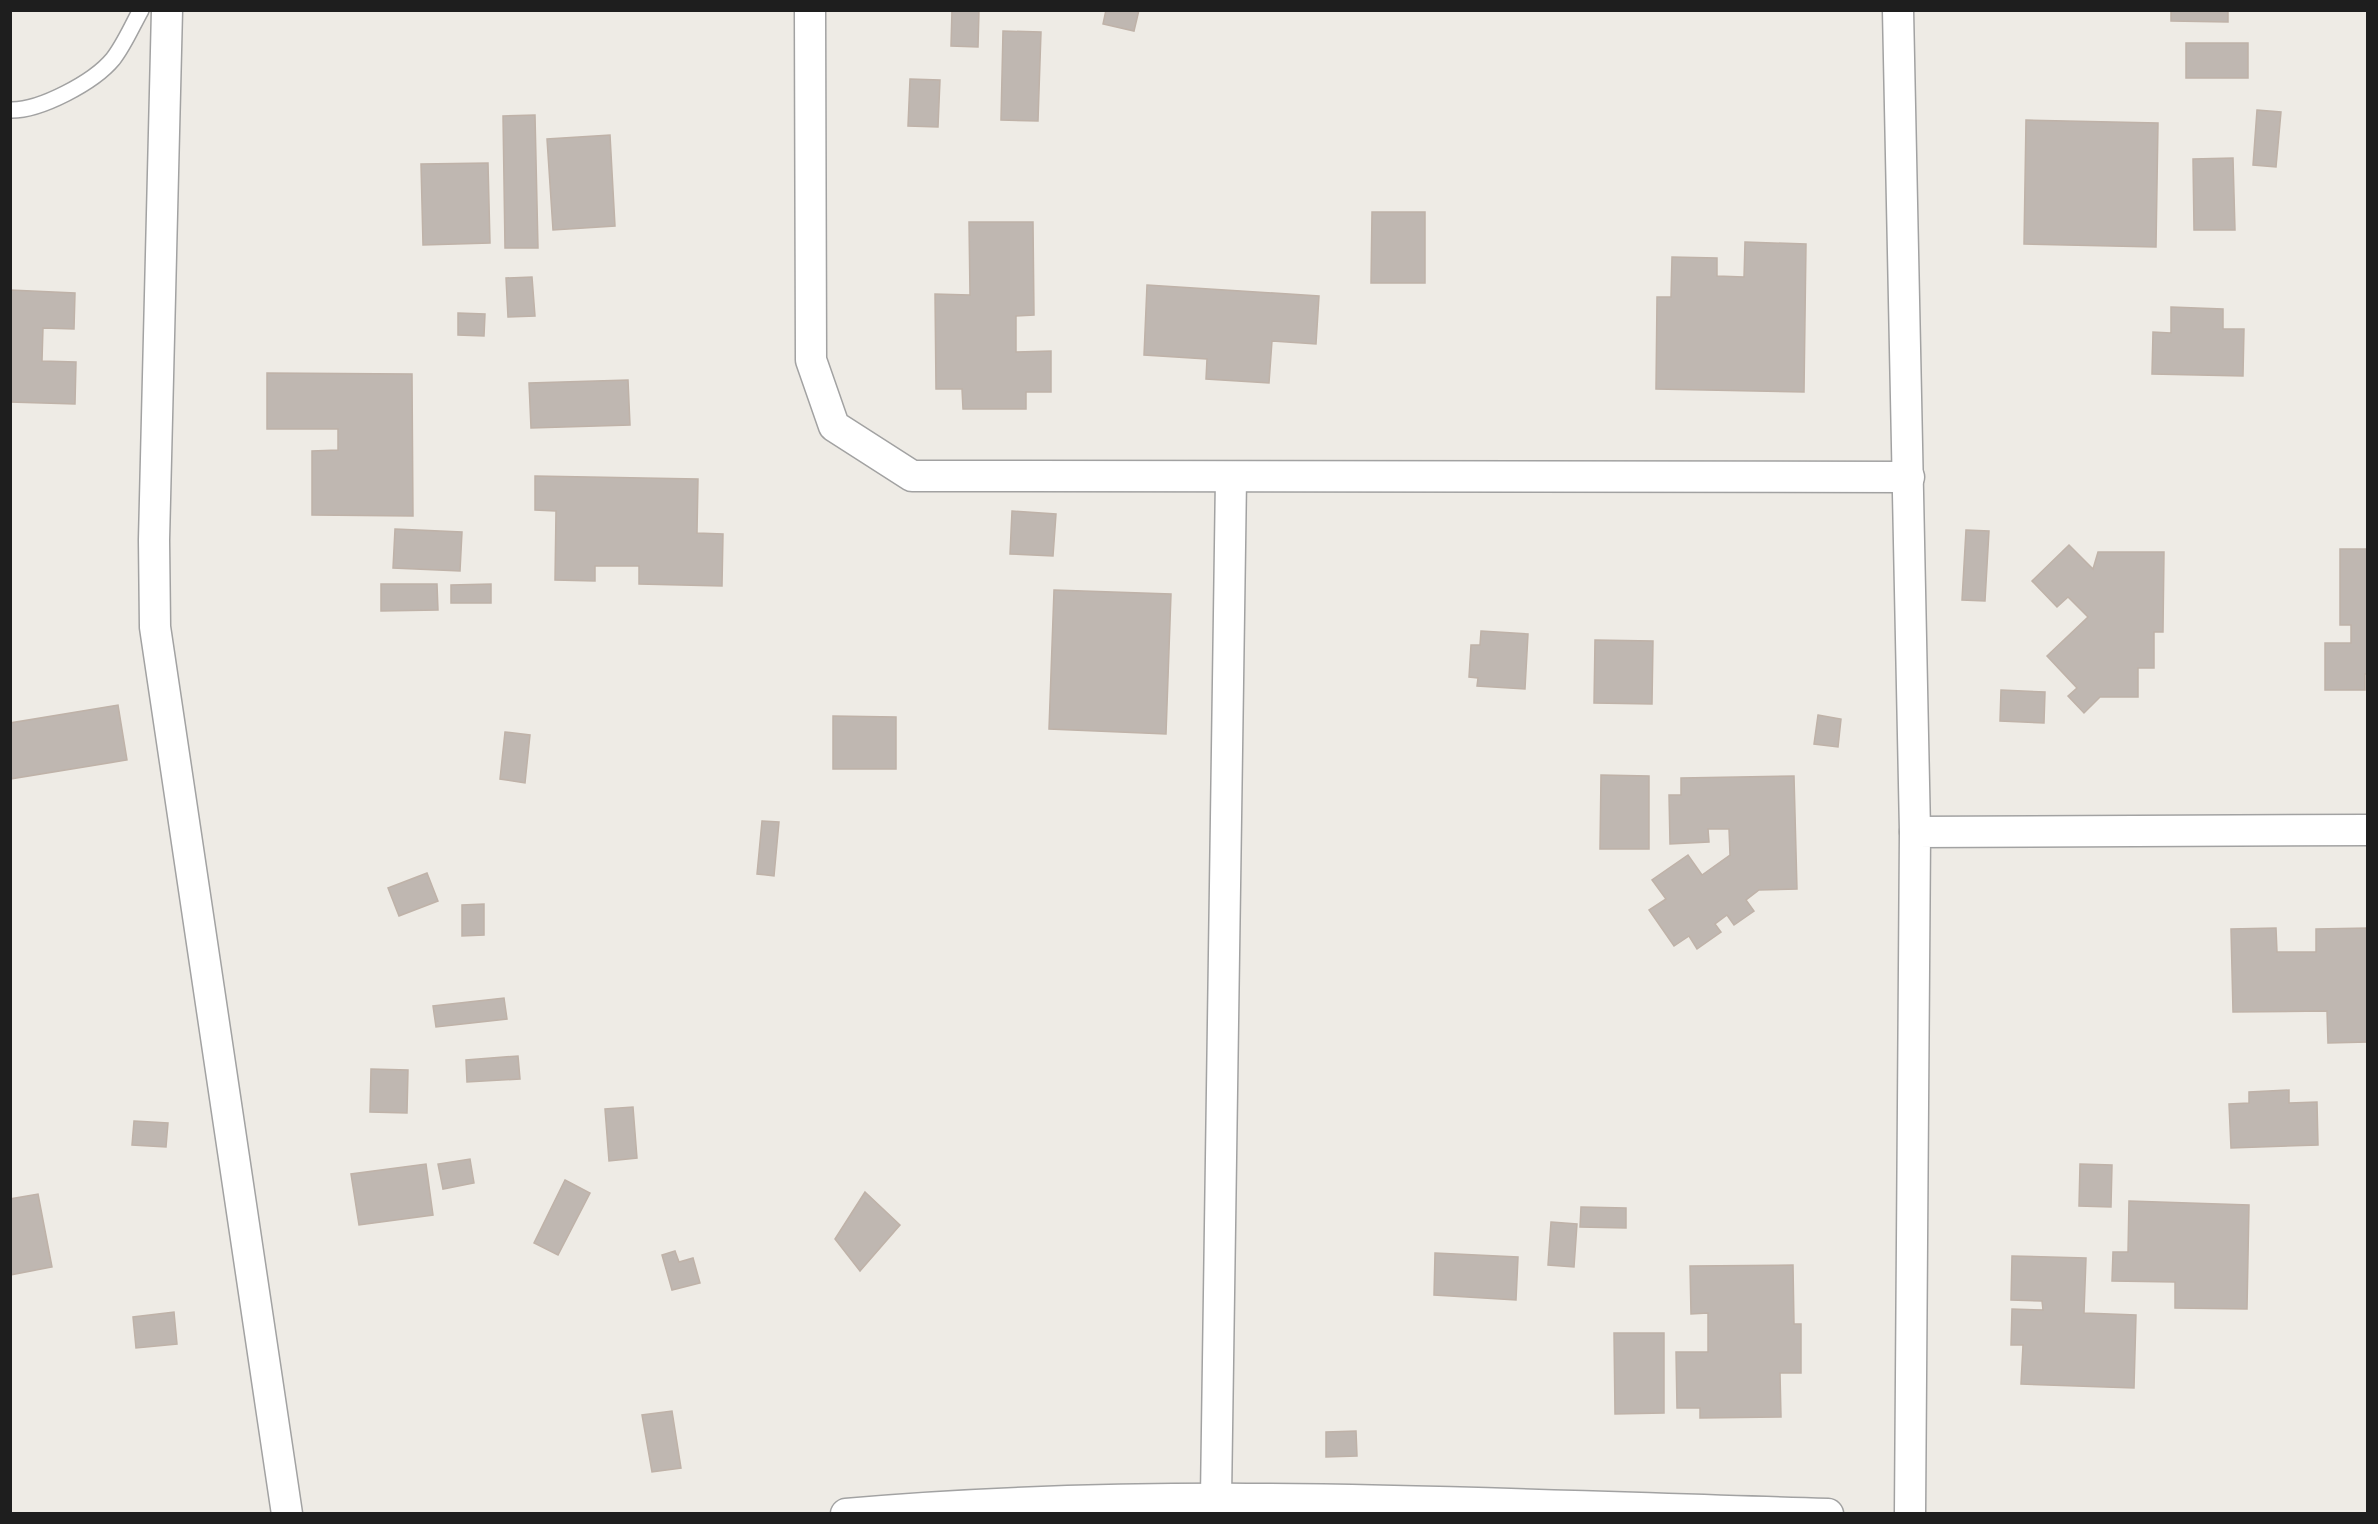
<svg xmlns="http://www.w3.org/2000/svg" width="2378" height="1524" font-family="Rubik,sans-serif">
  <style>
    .building { fill: #bfb7b1; stroke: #bfb2a8; stroke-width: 1.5 }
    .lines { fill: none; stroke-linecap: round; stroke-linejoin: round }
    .lane-casing { stroke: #a2a2a2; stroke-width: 18 }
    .street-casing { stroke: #a2a2a2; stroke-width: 33 }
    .lane { stroke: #fff; stroke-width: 15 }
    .street { stroke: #fff; stroke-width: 30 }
  </style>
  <rect width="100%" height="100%" fill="#eeebe5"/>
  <g class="building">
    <path d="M 952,10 L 979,10 L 978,47 L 951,46 Z"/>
    <path d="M 1106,10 L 1139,10 L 1134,31 L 1103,24 Z"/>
    <path d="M 2171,10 L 2228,10 L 2228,22 L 2171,21 Z"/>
    <path d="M 1003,31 L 1041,32 L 1038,121 L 1001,120 Z"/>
    <rect x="2186" y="43" width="62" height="35"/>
    <path d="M 910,79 L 940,80 L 938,127 L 908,126 Z"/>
    <path d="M 2257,110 L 2281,112 L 2276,167 L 2253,165 Z"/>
    <path d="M 535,115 L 538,248 L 505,248 L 503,116 Z"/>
    <path d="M 2026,120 L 2158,123 L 2156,247 L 2024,244 Z"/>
    <path d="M 610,135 L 615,226 L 553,230 L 547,139 Z"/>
    <path d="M 2233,158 L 2235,230 L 2194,230 L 2193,159 Z"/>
    <path d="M 488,163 L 490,243 L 423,245 L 421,164 Z"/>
    <path d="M 1372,212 L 1425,212 L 1425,283 L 1371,283 Z"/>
    <path d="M 969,222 L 1033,222 L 1034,315 L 1016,316 L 1016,352 L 1051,351 L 1051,392 L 1026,392 L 1026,409 L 963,409 L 962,389 L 936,389 L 935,294 L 970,295 Z"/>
    <path d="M 1745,242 L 1806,244 L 1804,392 L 1656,389 L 1657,297 L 1671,297 L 1672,257 L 1717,258 L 1717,276 L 1744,277 Z"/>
    <path d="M 532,277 L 535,316 L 508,317 L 506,278 Z"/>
    <path d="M 1147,285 L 1319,296 L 1316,344 L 1272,341 L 1269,383 L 1206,379 L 1207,359 L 1144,355 Z"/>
    <path d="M 10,290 L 75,293 L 74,329 L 43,328 L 42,361 L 76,362 L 75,404 L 10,402 Z"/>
    <path d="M 2171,307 L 2223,309 L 2223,329 L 2244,329 L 2243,376 L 2152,374 L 2153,332 L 2171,333 Z"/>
    <path d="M 458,313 L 485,314 L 484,336 L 458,335 Z"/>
    <path d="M 267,373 L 412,374 L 413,516 L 312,515 L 312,451 L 338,450 L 338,429 L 267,429 Z"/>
    <path d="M 628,380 L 630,425 L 531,428 L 529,383 Z"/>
    <path d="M 535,476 L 698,479 L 697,533 L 723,534 L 722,586 L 639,584 L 639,566 L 595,566 L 595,581 L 555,580 L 556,511 L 535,510 Z"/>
    <path d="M 1012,511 L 1056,514 L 1053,556 L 1010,554 Z"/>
    <path d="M 395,529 L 462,532 L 460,571 L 393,568 Z"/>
    <path d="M 1966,530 L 1989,531 L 1985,601 L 1962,600 Z"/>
    <path d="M 2069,545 L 2093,569 L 2098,552 L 2164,552 L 2163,632 L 2154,632 L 2154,668 L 2138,668 L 2138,697 L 2100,697 L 2084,713 L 2068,696 L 2077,688 L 2047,656 L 2088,617 L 2068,597 L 2057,607 L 2032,581 Z"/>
    <path d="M 2340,549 L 2368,549 L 2368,674 L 2365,674 L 2365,690 L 2325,690 L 2325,643 L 2351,643 L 2351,625 L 2340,625 Z"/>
    <path d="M 381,584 L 437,584 L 438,610 L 381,611 Z"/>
    <path d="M 491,584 L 491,603 L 451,603 L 451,585 Z"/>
    <path d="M 1054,590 L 1171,594 L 1166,734 L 1049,729 Z"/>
    <path d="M 1481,631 L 1528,634 L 1525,689 L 1477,686 L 1478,678 L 1469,677 L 1471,645 L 1480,645 Z"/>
    <path d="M 1595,640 L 1653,641 L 1652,704 L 1594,703 Z"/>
    <path d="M 2001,690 L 2045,692 L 2044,723 L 2000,721 Z"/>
    <path d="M 118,705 L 127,760 L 10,779 L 10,723 Z"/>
    <path d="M 1818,715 L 1841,719 L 1838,747 L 1814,744 Z"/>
    <path d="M 833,716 L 896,717 L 896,769 L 833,769 Z"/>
    <path d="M 505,732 L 530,735 L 525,783 L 500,779 Z"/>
    <path d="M 1601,775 L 1649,776 L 1649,849 L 1600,849 Z"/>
    <path d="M 1794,776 L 1797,889 L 1759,890 L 1746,900 L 1754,911 L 1734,925 L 1727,915 L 1715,924 L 1721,932 L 1697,949 L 1689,936 L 1674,946 L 1649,910 L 1666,899 L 1652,880 L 1688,855 L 1702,875 L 1730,855 L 1729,829 L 1708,829 L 1709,842 L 1670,844 L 1669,795 L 1681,795 L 1681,778 Z"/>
    <path d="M 762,821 L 779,822 L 774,876 L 757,874 Z"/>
    <path d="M 427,873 L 438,901 L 399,916 L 388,888 Z"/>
    <path d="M 484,904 L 484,935 L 462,936 L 462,905 Z"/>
    <path d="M 2276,928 L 2277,952 L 2316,952 L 2316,929 L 2368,928 L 2368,1042 L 2328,1043 L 2327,1011 L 2233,1012 L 2231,929 Z"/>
    <path d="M 504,998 L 507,1019 L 436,1027 L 433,1006 Z"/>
    <path d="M 518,1056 L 520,1079 L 467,1082 L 466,1060 Z"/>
    <path d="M 371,1069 L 408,1070 L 407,1113 L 370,1112 Z"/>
    <path d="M 2289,1090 L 2289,1103 L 2317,1102 L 2318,1145 L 2231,1148 L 2229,1104 L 2249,1103 L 2249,1092 Z"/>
    <path d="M 633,1107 L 637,1158 L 609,1161 L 605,1109 Z"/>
    <path d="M 134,1121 L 168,1123 L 166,1147 L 132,1145 Z"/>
    <path d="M 470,1159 L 474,1183 L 443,1189 L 438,1164 Z"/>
    <path d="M 426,1164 L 433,1215 L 359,1225 L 351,1174 Z"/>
    <path d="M 2080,1164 L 2112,1165 L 2111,1207 L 2079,1206 Z"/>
    <path d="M 565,1180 L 590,1193 L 558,1255 L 534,1243 Z"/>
    <path d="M 865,1192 L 900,1225 L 860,1271 L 835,1239 Z"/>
    <path d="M 38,1194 L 52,1267 L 10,1275 L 10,1199 Z"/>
    <path d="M 2129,1201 L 2249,1205 L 2247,1309 L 2175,1308 L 2175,1282 L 2112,1281 L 2113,1252 L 2128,1252 Z"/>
    <path d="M 1581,1207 L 1626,1208 L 1626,1228 L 1580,1227 Z"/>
    <path d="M 1551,1222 L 1577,1224 L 1574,1267 L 1548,1265 Z"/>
    <path d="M 675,1251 L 679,1262 L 693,1258 L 700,1283 L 672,1290 L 662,1255 Z"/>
    <path d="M 1435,1253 L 1518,1257 L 1516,1300 L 1434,1295 Z"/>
    <path d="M 2012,1256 L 2086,1258 L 2084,1313 L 2136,1315 L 2134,1388 L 2021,1384 L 2023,1345 L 2011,1345 L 2012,1309 L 2043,1310 L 2042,1301 L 2011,1300 Z"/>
    <path d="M 1793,1265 L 1794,1324 L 1801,1324 L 1801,1373 L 1780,1373 L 1781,1417 L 1700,1418 L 1700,1408 L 1677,1408 L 1676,1352 L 1708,1352 L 1708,1313 L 1691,1314 L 1690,1266 Z"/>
    <path d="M 174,1312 L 177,1344 L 136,1348 L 133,1317 Z"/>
    <path d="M 1614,1333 L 1664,1333 L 1664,1413 L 1615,1414 Z"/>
    <path d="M 672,1411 L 681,1468 L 652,1472 L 642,1415 Z"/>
    <path d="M 1356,1431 L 1357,1456 L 1326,1457 L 1326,1432 Z"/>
  </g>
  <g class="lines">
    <defs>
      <path id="lane" d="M 10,110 C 40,111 94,82 113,59 C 124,45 132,26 141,10"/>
      <g id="street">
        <path d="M 167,10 L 154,540 L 155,627 L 287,1514"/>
        <path d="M 810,10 L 811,360 L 834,426 L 912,476 L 1909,477"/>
        <path d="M 1898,10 L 1915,832"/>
        <path d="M 1216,1498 L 1231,478"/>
        <path d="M 846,1514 C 1172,1485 1501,1505 1828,1514"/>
        <path d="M 1910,1514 L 1915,832 L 2368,830"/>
      </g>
    </defs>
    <use href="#lane" class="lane-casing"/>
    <use href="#street" class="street-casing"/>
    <use href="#lane" class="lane"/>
    <use href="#street" class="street"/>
  </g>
  <rect width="2378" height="1524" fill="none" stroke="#1e1e1e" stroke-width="24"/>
</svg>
